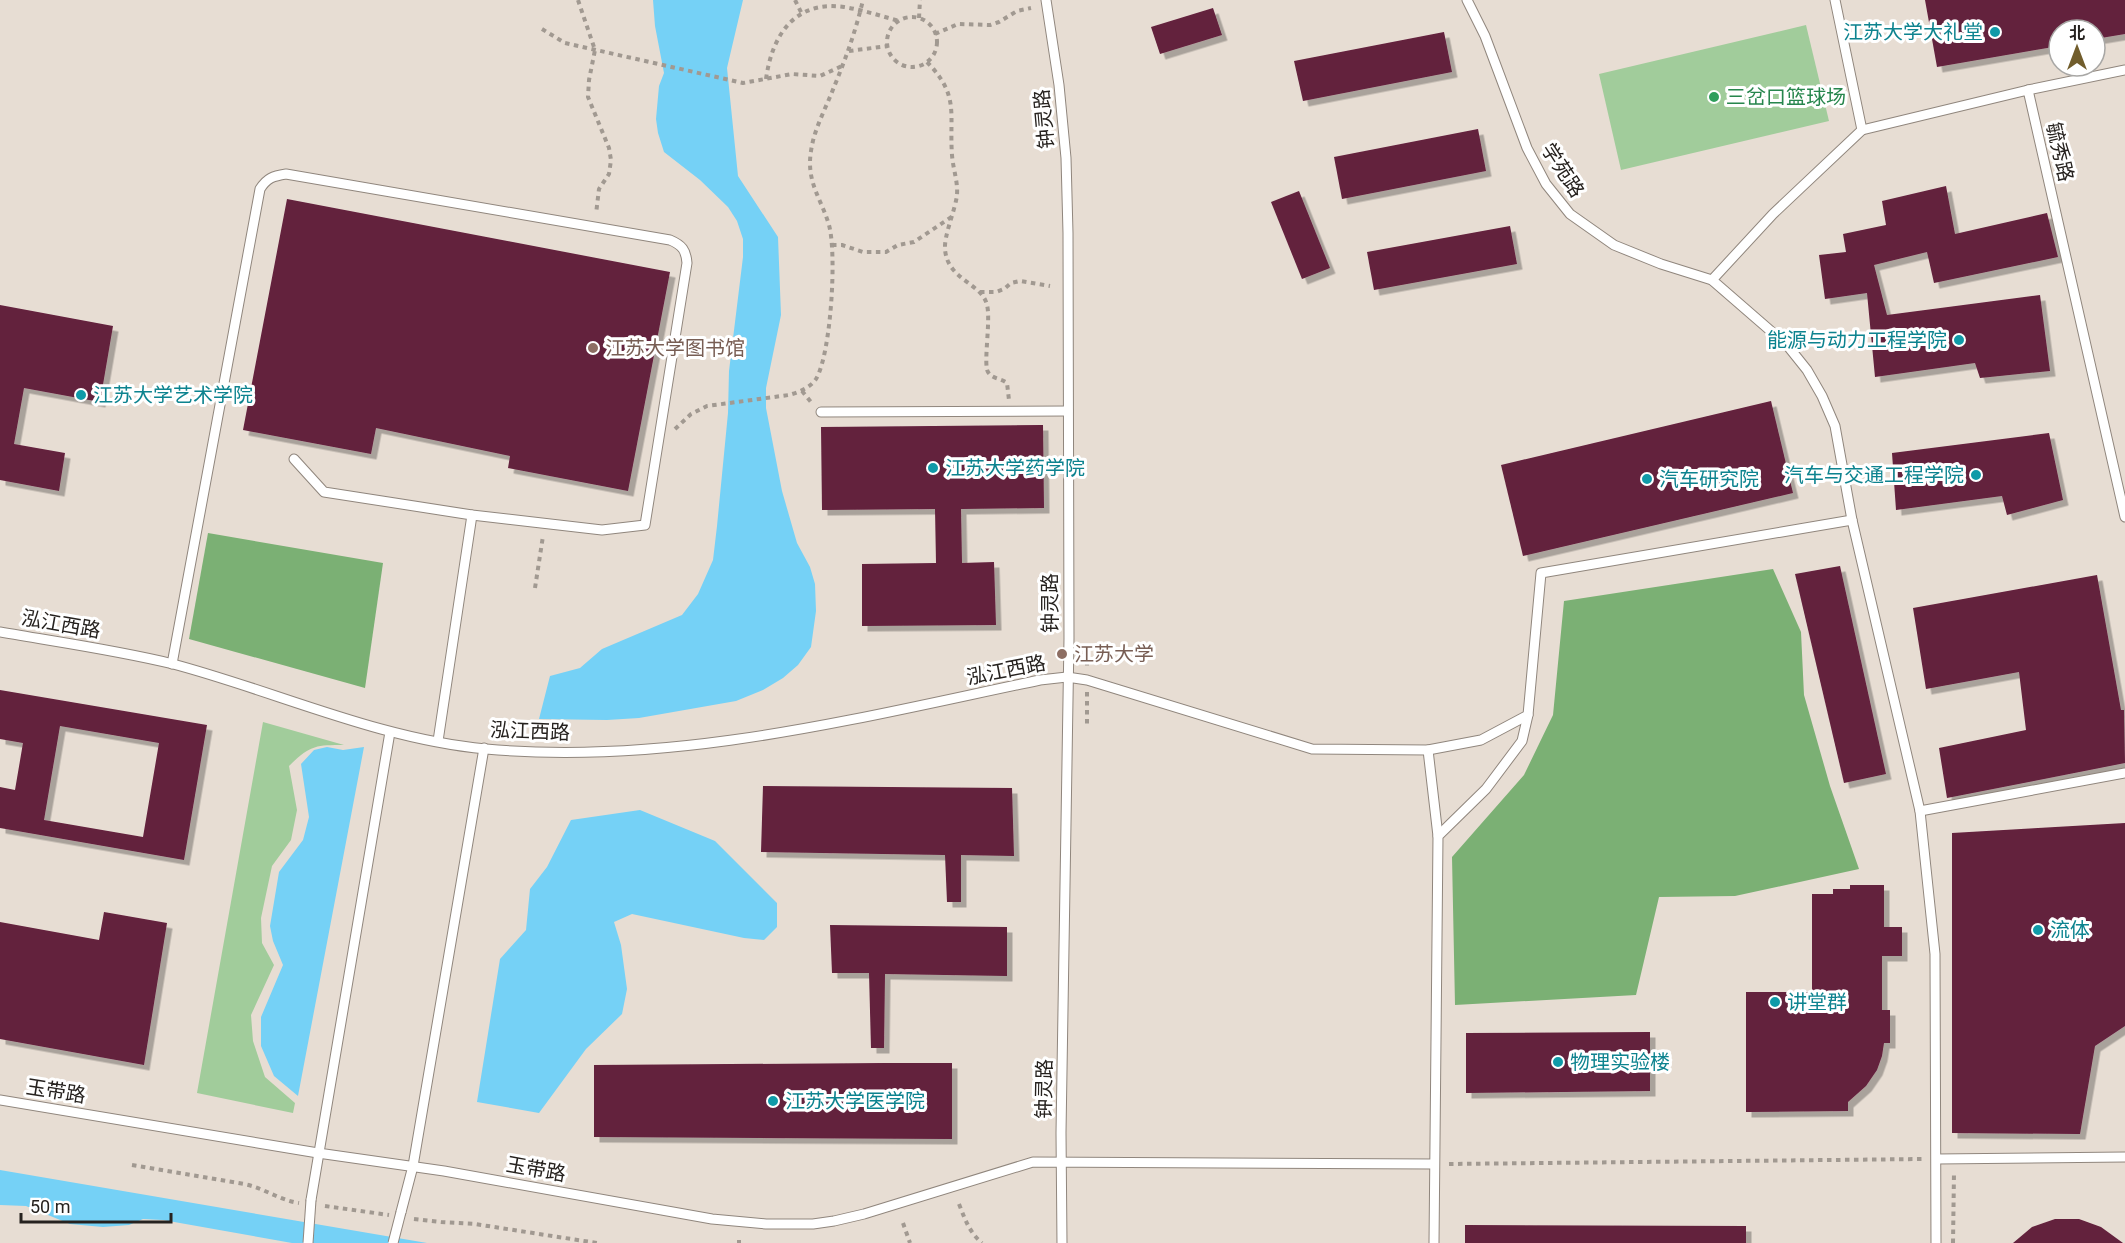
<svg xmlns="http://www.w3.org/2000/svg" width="2125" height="1243" font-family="Roboto,'Noto Sans SC',sans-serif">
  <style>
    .green { fill: #a1cc9b }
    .forest { fill: #7bb074 }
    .water { fill: #75d1f6 }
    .building { fill: #63203d; fill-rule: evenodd; filter: url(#shadow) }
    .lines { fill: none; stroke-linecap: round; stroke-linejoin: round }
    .service-casing { stroke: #90867d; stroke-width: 11 }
    .path { stroke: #a19991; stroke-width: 4; stroke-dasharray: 4.5 4.5; stroke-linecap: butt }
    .service { stroke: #fff; stroke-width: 9 }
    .service-bridge-casing { stroke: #90867d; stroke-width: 11; stroke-linecap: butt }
    .service-bridge { stroke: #fff; stroke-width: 9 }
    .culture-dot { fill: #0f9aa8; stroke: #fff; stroke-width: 2 }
    .leisure-dot { fill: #2e9e5b; stroke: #fff; stroke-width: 2 }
    .education-dot { fill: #8d6e63; stroke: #fff; stroke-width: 2 }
    .labels { text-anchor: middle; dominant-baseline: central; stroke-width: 6; stroke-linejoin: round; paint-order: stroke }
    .culture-label { font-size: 20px; fill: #0d838f; stroke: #fff; text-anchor: start }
    .leisure-label { font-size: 20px; fill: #27864d; stroke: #fff; text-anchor: start }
    .street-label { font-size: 20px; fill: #26221f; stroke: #fff }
    .education-label { font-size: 20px; fill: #785e54; stroke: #fff; text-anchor: start }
  </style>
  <defs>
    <filter id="shadow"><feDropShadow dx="5.5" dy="5.5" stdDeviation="0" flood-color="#0004"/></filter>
  </defs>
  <rect width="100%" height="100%" fill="#e7ddd3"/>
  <g class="green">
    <path d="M 1806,25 L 1829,121 L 1621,170 L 1599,74 Z"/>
    <path d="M 263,722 L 344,745 C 316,745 310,745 289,766 L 297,810 L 291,840 L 272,866 L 261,918 L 262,943 L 274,965 L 251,1015 L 253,1041 L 265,1077 L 295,1103 L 293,1113 L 197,1093 Z"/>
  </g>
  <g class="forest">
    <path d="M 208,533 L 383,563 L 365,688 L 189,639 Z"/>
    <path d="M 1773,569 L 1801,632 L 1804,695 L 1830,786 L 1859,869 L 1735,896 L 1659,897 L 1636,995 L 1455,1005 L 1452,857 L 1524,775 L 1553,715 L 1564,601 Z"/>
  </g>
  <g class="water">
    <path d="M 653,0 L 743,0 L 727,68 L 738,176 L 778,237 L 781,315 L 766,388 L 766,408 L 782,491 L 797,543 L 810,567 L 815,584 L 816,611 L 811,647 L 798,665 L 783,678 L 763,690 L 736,701 L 639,718 L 607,720 L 539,719 L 550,676 L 580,668 L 602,649 L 682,615 L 698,594 L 713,560 L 717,526 L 728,413 L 729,371 L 743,257 L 743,239 L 737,221 L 728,207 L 700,180 L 664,152 L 658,133 L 656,119 L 659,86 L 664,73 L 655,26 Z"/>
    <path d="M 327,747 L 343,750 L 364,747 L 298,1096 L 274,1076 L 261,1046 L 261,1017 L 283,965 L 273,941 L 270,926 L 279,872 L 303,840 L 309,817 L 301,764 L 314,750 Z"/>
    <path d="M 640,810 L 715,841 L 777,903 L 777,927 L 764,940 L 744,938 L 632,914 L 614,922 L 621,945 L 627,989 L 622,1014 L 586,1049 L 539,1113 L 477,1102 L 500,959 L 526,930 L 530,889 L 547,867 L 571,820 Z"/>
    <path d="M 0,1170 L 427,1243 L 292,1243 L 163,1220 L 143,1219 L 129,1225 L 103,1227 L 70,1224 L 26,1206 L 0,1205 Z"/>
  </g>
  <g class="building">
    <path d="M 1925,0 L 2125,0 L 2125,34 L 2095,39 L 2095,30 L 2059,30 L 2059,46 L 1937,67 Z"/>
    <path d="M 1213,8 L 1222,35 L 1160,54 L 1151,27 Z"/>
    <path d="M 1444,32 L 1452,72 L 1303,101 L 1294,61 Z"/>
    <path d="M 1478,129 L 1486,171 L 1342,199 L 1334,157 Z"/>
    <path d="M 1946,186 L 1955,234 L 2047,213 L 2058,257 L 1934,283 L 1927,252 L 1874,265 L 1887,315 L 2040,295 L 2050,371 L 1980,378 L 1975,363 L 1875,377 L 1867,293 L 1825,299 L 1819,255 L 1846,252 L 1843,234 L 1886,225 L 1882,201 Z"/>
    <path d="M 1299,191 L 1330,268 L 1302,279 L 1271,202 Z"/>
    <path d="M 287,199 L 670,272 L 628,491 L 508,468 L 510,456 L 376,428 L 371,454 L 243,430 Z"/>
    <path d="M 1510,226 L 1517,264 L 1374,290 L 1367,252 Z"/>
    <path d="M 0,305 L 113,326 L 100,402 L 24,388 L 14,444 L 65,453 L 59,491 L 0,480 Z"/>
    <path d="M 1771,401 L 1793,493 L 1523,556 L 1501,465 Z"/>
    <path d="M 1043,425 L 1044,508 L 961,509 L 962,563 L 994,562 L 996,625 L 862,626 L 862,564 L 936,563 L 935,509 L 822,510 L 821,427 Z"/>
    <path d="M 2049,433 L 2063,500 L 2007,515 L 2002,496 L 1896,510 L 1892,453 Z"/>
    <path d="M 1840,566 L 1886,774 L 1844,783 L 1795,574 Z"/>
    <path d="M 2097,575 L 2121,710 L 2124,710 L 2125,763 L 1947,798 L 1939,748 L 2026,730 L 2019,672 L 1926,689 L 1913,608 Z"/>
    <path d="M 0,690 L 207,725 L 184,860 L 0,828 L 0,787 L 15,790 L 23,743 L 0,739 ZM 60,726 L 159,743 L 143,837 L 44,820 Z"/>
    <path d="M 763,786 L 1012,788 L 1014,856 L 961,855 L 961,902 L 947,902 L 945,855 L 761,852 Z"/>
    <path d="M 2125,823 L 2125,1026 L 2095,1046 L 2080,1134 L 1952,1133 L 1952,833 Z"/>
    <path d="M 1850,885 L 1884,885 L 1884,927 L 1902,927 L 1902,956 L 1882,956 L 1882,1010 L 1890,1010 L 1890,1043 L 1884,1043 L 1882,1056 L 1877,1070 L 1866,1086 L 1848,1102 L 1848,1111 L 1746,1112 L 1746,992 L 1812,992 L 1812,894 L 1833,894 L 1833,889 L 1850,889 Z"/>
    <path d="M 104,912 L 167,923 L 144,1065 L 0,1039 L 0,922 L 99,940 Z"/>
    <path d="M 830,925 L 1007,927 L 1007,976 L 885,974 L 884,1048 L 871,1048 L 869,973 L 832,973 Z"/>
    <path d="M 1650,1032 L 1650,1091 L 1466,1093 L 1466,1033 Z"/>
    <path d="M 884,1063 L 952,1063 L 952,1139 L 594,1137 L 594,1065 Z"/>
    <path d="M 2055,1219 L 2079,1219 L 2101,1227 L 2123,1243 L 2013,1243 L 2032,1227 Z"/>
    <path d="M 1465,1225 L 1746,1226 L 1746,1243 L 1465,1243 Z"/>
  </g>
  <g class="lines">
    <defs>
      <g id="service">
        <path d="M 1046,0 L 1059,85 L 1066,158 L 1068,233 L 1069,638 L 1061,1133 L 1062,1243"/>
        <path d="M 1467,0 L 1485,36 L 1527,148 L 1546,184 L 1570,214 L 1614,245 L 1661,264 L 1712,280 L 1787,345 L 1807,370 L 1822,396 L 1835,426 L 1852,520 L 1920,811 L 1935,954 L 1936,1243"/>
        <path d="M 1835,0 L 1862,130 L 2028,90 L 2125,517"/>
        <path d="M 2028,90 L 2125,70"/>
        <path d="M 1712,280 L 1773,214 L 1862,130"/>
        <path d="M 821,412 L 1068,411"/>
        <path d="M 0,632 C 57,642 116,650 173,664 C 278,692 378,739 486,749 C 673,766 858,718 1040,680 L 1067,677 L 1087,680 L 1312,749 L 1428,750 L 1481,740 L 1528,715 L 1541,573 L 1852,520"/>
        <path d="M 172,664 L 260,189 C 267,178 273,176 286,174 L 670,240 C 682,245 686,250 687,263 L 645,525 L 602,530 L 472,515 L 324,492 L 294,459"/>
        <path d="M 438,741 L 472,515"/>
        <path d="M 1428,750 L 1438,836"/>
        <path d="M 1920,811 L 2125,773"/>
        <path d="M 0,1100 L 318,1153 L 444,1171 L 712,1219 L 766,1224 L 813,1224 L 834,1221 L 864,1214 L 1033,1162 L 1434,1164"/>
        <path d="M 1937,1159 L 2125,1157"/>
        <path d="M 311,1200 L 390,732"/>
        <path d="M 401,1212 L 413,1166 L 484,748"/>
        <path d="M 1434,1243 L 1438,836 L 1486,789 L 1522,741 L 1528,715"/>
      </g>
    </defs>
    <use href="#service" class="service-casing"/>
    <g class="path">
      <path d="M 578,0 L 595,50 L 589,80 L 588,97 L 609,148 L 611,160 L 609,174 L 599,189 L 596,214"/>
      <path d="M 795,0 L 802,14"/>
      <circle cx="912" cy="42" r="25"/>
      <path d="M 919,18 L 920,0"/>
      <path d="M 542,29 L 565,43 L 743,83 L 792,74 L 820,76 L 842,66"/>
      <path d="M 935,34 L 958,24 L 990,25 L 999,22 L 1017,11 L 1031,8"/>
      <path d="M 849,51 L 888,46"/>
      <path d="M 927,62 C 960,96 949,113 952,155 C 953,169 958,181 957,195 C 955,211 944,235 945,249 C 947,280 982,283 987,305 C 991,320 983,365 988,372 C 992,379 1001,378 1007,383 L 1009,400"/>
      <path d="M 766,79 C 772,36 794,0 844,7 C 863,10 881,16 899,21"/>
      <path d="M 832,245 L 842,245 L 863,252 L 886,252 L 898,245 L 914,242 L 953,216"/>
      <path d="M 980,292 L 996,292 L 1004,289 L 1011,283 L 1020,281 L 1050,286"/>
      <path d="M 802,391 L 811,402"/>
      <path d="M 675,429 L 691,414 L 707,406 L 789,395 C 799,392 810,388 816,379 C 831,354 837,254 829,225 C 821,198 806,182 811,151 C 814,129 826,108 834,87 C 846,58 856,30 863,0"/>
      <path d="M 535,588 L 543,536"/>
      <path d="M 1087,652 L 1087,667"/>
      <path d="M 1087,692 L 1087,724"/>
      <path d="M 1449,1164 L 1924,1159"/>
      <path d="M 132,1165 L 244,1184 C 264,1188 279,1200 299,1203"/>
      <path d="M 959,1204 C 965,1219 969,1232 982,1243"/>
      <path d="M 325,1206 L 389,1215"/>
      <path d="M 414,1219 L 441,1222 L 475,1224 L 597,1243"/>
      <path d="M 903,1223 L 910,1243"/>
      <path d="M 739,1243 L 739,1240"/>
      <path d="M 1953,1243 L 1954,1172"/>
    </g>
    <use href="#service" class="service"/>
    <defs>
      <g id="service-bridge">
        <path d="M 308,1243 L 311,1200"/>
        <path d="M 393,1243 L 401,1212"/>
      </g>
    </defs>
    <use href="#service-bridge" class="service-bridge-casing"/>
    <use href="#service-bridge" class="service-bridge"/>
  </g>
  <g class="culture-dot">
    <circle cx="1995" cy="32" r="6"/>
    <circle cx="1959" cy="340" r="6"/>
    <circle cx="81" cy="395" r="6"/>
    <circle cx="933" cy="468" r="6"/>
    <circle cx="1976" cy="475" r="6"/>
    <circle cx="1647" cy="479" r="6"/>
    <circle cx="2038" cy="930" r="6"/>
    <circle cx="1775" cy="1002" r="6"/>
    <circle cx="1558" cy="1062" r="6"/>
    <circle cx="773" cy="1101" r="6"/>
  </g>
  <circle class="leisure-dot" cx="1714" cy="97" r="6"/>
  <g class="education-dot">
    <circle cx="593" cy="348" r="6"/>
    <circle cx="1062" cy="654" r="6"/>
  </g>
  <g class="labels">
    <g class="culture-label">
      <text x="1983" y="32" text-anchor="end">江苏大学大礼堂</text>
      <text x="1947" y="340" text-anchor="end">能源与动力工程学院</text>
      <text x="93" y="395">江苏大学艺术学院</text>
      <text x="945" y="468">江苏大学药学院</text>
      <text x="1964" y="475" text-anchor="end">汽车与交通工程学院</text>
      <text x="1659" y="479">汽车研究院</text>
      <text x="2050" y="930">流体</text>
      <text x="1787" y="1002">讲堂群</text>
      <text x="1570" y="1062">物理实验楼</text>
      <text x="785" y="1101">江苏大学医学院</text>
    </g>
    <g class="leisure-label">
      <text x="1726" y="97">三岔口篮球场</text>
    </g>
    <g class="street-label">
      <text transform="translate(1044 119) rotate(-95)">钟灵路</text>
      <text transform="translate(2060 152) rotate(77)">毓秀路</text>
      <text transform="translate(1563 170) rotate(57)">学苑路</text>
      <text transform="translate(1050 603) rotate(-90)">钟灵路</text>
      <text transform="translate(61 624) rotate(10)">泓江西路</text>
      <text transform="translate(1006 670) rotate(-11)">泓江西路</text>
      <text transform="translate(530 731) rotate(2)">泓江西路</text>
      <text transform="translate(1044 1089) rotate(-89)">钟灵路</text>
      <text transform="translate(56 1091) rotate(9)">玉带路</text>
      <text transform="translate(536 1169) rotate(10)">玉带路</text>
    </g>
    <g class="education-label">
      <text x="605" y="348">江苏大学图书馆</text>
      <text x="1074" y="654">江苏大学</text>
    </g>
  </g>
  <g transform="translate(2077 48)"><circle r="28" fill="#ffffff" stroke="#a8a7a5" stroke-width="1.5"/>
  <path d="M0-4.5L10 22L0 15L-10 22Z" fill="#715d2c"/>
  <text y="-9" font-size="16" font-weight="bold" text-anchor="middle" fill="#26221f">北</text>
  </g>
  <path d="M21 1213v9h150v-9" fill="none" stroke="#26221f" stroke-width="3"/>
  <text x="30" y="1213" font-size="18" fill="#26221f" stroke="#ffffff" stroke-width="4.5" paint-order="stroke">50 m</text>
</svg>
